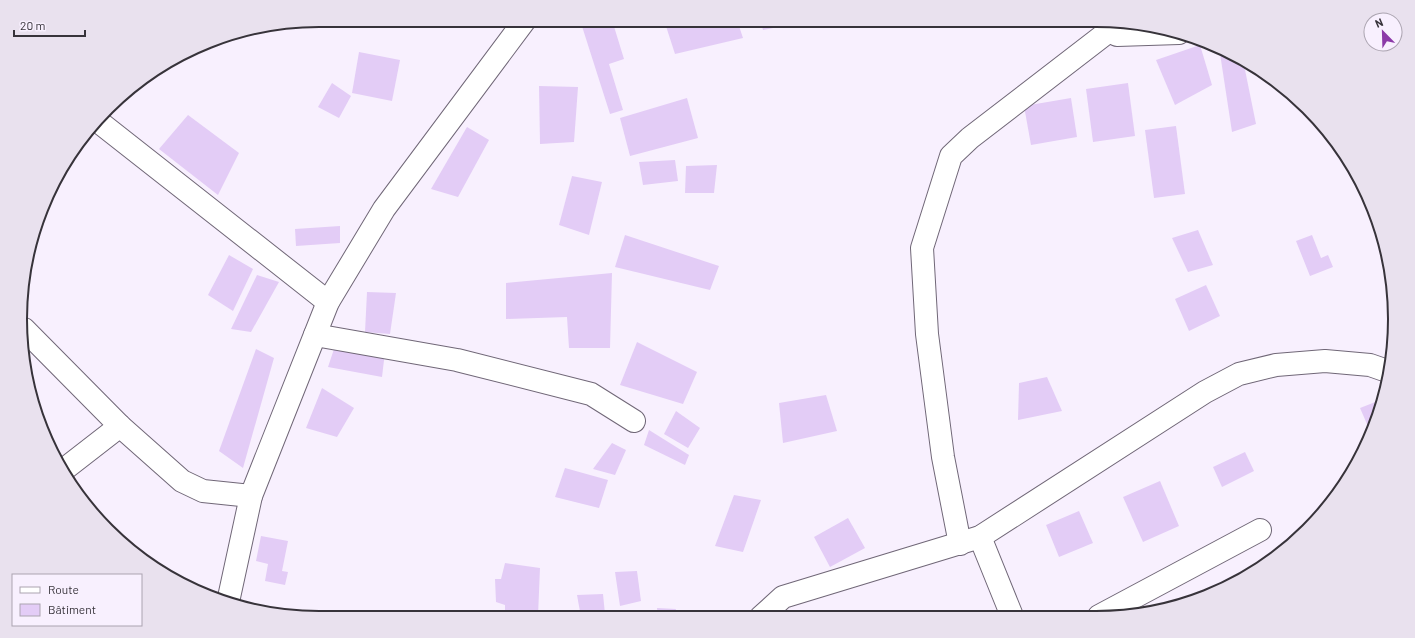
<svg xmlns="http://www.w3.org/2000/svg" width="1415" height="638" font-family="Barlow,sans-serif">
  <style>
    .building { fill: #e3ccf6 }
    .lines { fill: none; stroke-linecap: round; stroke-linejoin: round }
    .minor-casing { stroke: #706777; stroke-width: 24 }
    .minor { stroke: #fff; stroke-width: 22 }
    .rim { fill: none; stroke: #37333a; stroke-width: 2 }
  </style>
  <rect width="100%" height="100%" fill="#f8f0fe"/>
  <g class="building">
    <path d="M 580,20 L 612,20 L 624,59 L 609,64 L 623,110 L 610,114 Z"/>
    <path d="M 664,20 L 737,20 L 743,38 L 675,54 Z"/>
    <path d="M 760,20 L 804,20 L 804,22 L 763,30 Z"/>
    <path d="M 1200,45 L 1212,85 L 1175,105 L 1156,60 Z"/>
    <path d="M 1219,47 L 1243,60 L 1256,124 L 1232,132 Z"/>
    <path d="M 359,52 L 400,60 L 392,101 L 352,93 Z"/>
    <path d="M 332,83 L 351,96 L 339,118 L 318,107 Z"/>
    <path d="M 1128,83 L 1135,136 L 1093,142 L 1086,89 Z"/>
    <path d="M 539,86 L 578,87 L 574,142 L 540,144 Z"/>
    <path d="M 121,95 L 122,97 L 110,113 L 108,111 Z"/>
    <path d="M 687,98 L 698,138 L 630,156 L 620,118 Z"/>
    <path d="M 1071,98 L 1077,137 L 1031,145 L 1024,106 Z"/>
    <path d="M 188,115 L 239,153 L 218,195 L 159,149 Z"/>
    <path d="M 1176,126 L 1185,194 L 1154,198 L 1145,130 Z"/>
    <path d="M 467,127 L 489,140 L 458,197 L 431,189 Z"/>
    <path d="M 675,160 L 678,181 L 643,185 L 639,162 Z"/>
    <path d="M 717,165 L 714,193 L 685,193 L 686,166 Z"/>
    <path d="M 572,176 L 602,182 L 589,235 L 559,225 Z"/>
    <path d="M 340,226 L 340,243 L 296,246 L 295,229 Z"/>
    <path d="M 1198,230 L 1213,265 L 1188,272 L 1172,238 Z"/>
    <path d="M 625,235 L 719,266 L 710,290 L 615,267 Z"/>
    <path d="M 1312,235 L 1321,258 L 1328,255 L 1333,267 L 1310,276 L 1296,241 Z"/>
    <path d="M 229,255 L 253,269 L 233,311 L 208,295 Z"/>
    <path d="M 612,273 L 610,348 L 569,348 L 567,317 L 506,319 L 506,283 Z"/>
    <path d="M 257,275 L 279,282 L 251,332 L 231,329 Z"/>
    <path d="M 1206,285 L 1220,316 L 1189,331 L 1175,299 Z"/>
    <path d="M 367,292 L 396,293 L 390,334 L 365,332 Z"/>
    <path d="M 637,342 L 697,372 L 683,404 L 620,385 Z"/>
    <path d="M 335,346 L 385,352 L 382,377 L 328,367 Z"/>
    <path d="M 256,349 L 274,358 L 243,468 L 219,451 Z"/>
    <path d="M 1047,377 L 1062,411 L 1018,420 L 1019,383 Z"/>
    <path d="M 322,388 L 354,408 L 337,437 L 306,428 Z"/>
    <path d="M 826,395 L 837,431 L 783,443 L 779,403 Z"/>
    <path d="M 1383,399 L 1373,430 L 1370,431 L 1360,408 Z"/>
    <path d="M 676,411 L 700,428 L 688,448 L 664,434 Z"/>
    <path d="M 649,430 L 689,455 L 685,465 L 644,445 Z"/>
    <path d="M 612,443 L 626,450 L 615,475 L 593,469 Z"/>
    <path d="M 1245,452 L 1254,471 L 1222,487 L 1213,467 Z"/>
    <path d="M 565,468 L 608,480 L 599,508 L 555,497 Z"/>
    <path d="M 1160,481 L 1179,526 L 1143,542 L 1123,497 Z"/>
    <path d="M 734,495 L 761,500 L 743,552 L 715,546 Z"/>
    <path d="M 1079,511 L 1093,543 L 1059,557 L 1046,525 Z"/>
    <path d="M 848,518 L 865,548 L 830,567 L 814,537 Z"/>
    <path d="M 261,536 L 288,541 L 282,571 L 288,572 L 285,585 L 265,581 L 268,564 L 256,561 Z"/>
    <path d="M 505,563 L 540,568 L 538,616 L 505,614 L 505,605 L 496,602 L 495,579 L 501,579 Z"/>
    <path d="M 637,571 L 641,601 L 620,606 L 615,572 Z"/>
    <path d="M 603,594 L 605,614 L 581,617 L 577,595 Z"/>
    <path d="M 657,608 L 676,609 L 674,617 L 658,617 Z"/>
    <path d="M 317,613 L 317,618 L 290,615 L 290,614 Z"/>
  </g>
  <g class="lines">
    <defs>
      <g id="minor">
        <path d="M 1105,21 L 1109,31 L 1117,35 L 1179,33"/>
        <path d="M 99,122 L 328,302"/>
        <path d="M 24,329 L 120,426 L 182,481 L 203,491 L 251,496"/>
        <path d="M 315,335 L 457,360 L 591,394 L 634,421"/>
        <path d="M 62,471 L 120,426"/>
        <path d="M 980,537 L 1012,616"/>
        <path d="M 960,544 L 943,457 L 927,334 L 922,248 L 951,156 L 970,138 L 1109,31"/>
        <path d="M 228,602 L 251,496 L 328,302 L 384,209 L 525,20"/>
        <path d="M 1099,616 L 1260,530"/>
        <path d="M 761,617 L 783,597 L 980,537 L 1205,392 L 1239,374 L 1276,365 L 1325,361 L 1370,365 L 1390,372"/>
      </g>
    </defs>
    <use href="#minor" class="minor-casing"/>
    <use href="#minor" class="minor"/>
  </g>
  <path d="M0 0H1415V638H0ZM319 27H1096A292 292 0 0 1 1388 319V319A292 292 0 0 1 1096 611H319A292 292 0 0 1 27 319V319A292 292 0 0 1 319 27Z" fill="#e9e1ee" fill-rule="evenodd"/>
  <path class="rim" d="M319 27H1096A292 292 0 0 1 1388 319V319A292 292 0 0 1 1096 611H319A292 292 0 0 1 27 319V319A292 292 0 0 1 319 27Z"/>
  <rect x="12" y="574" width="130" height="52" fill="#f8f0fe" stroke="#aba4b0"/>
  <rect x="20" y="587" width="20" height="6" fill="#ffffff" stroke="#aba4b0"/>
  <text x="48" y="594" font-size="12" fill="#37333a">Route</text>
  <rect x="20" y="604" width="20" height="12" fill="#e3ccf6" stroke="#aba4b0"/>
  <text x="48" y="614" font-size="12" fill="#37333a">Bâtiment</text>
  <g transform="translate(1383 32) rotate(337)"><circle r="19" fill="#f8f0fe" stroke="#aba4b0"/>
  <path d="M0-3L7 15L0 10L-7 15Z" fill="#8c3aa8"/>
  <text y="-6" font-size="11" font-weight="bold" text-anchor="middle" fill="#37333a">N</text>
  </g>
  <path d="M14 30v6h71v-6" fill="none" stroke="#37333a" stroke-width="2"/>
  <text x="20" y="30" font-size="12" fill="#37333a" stroke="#f8f0fe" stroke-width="3" paint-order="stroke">20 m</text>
</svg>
